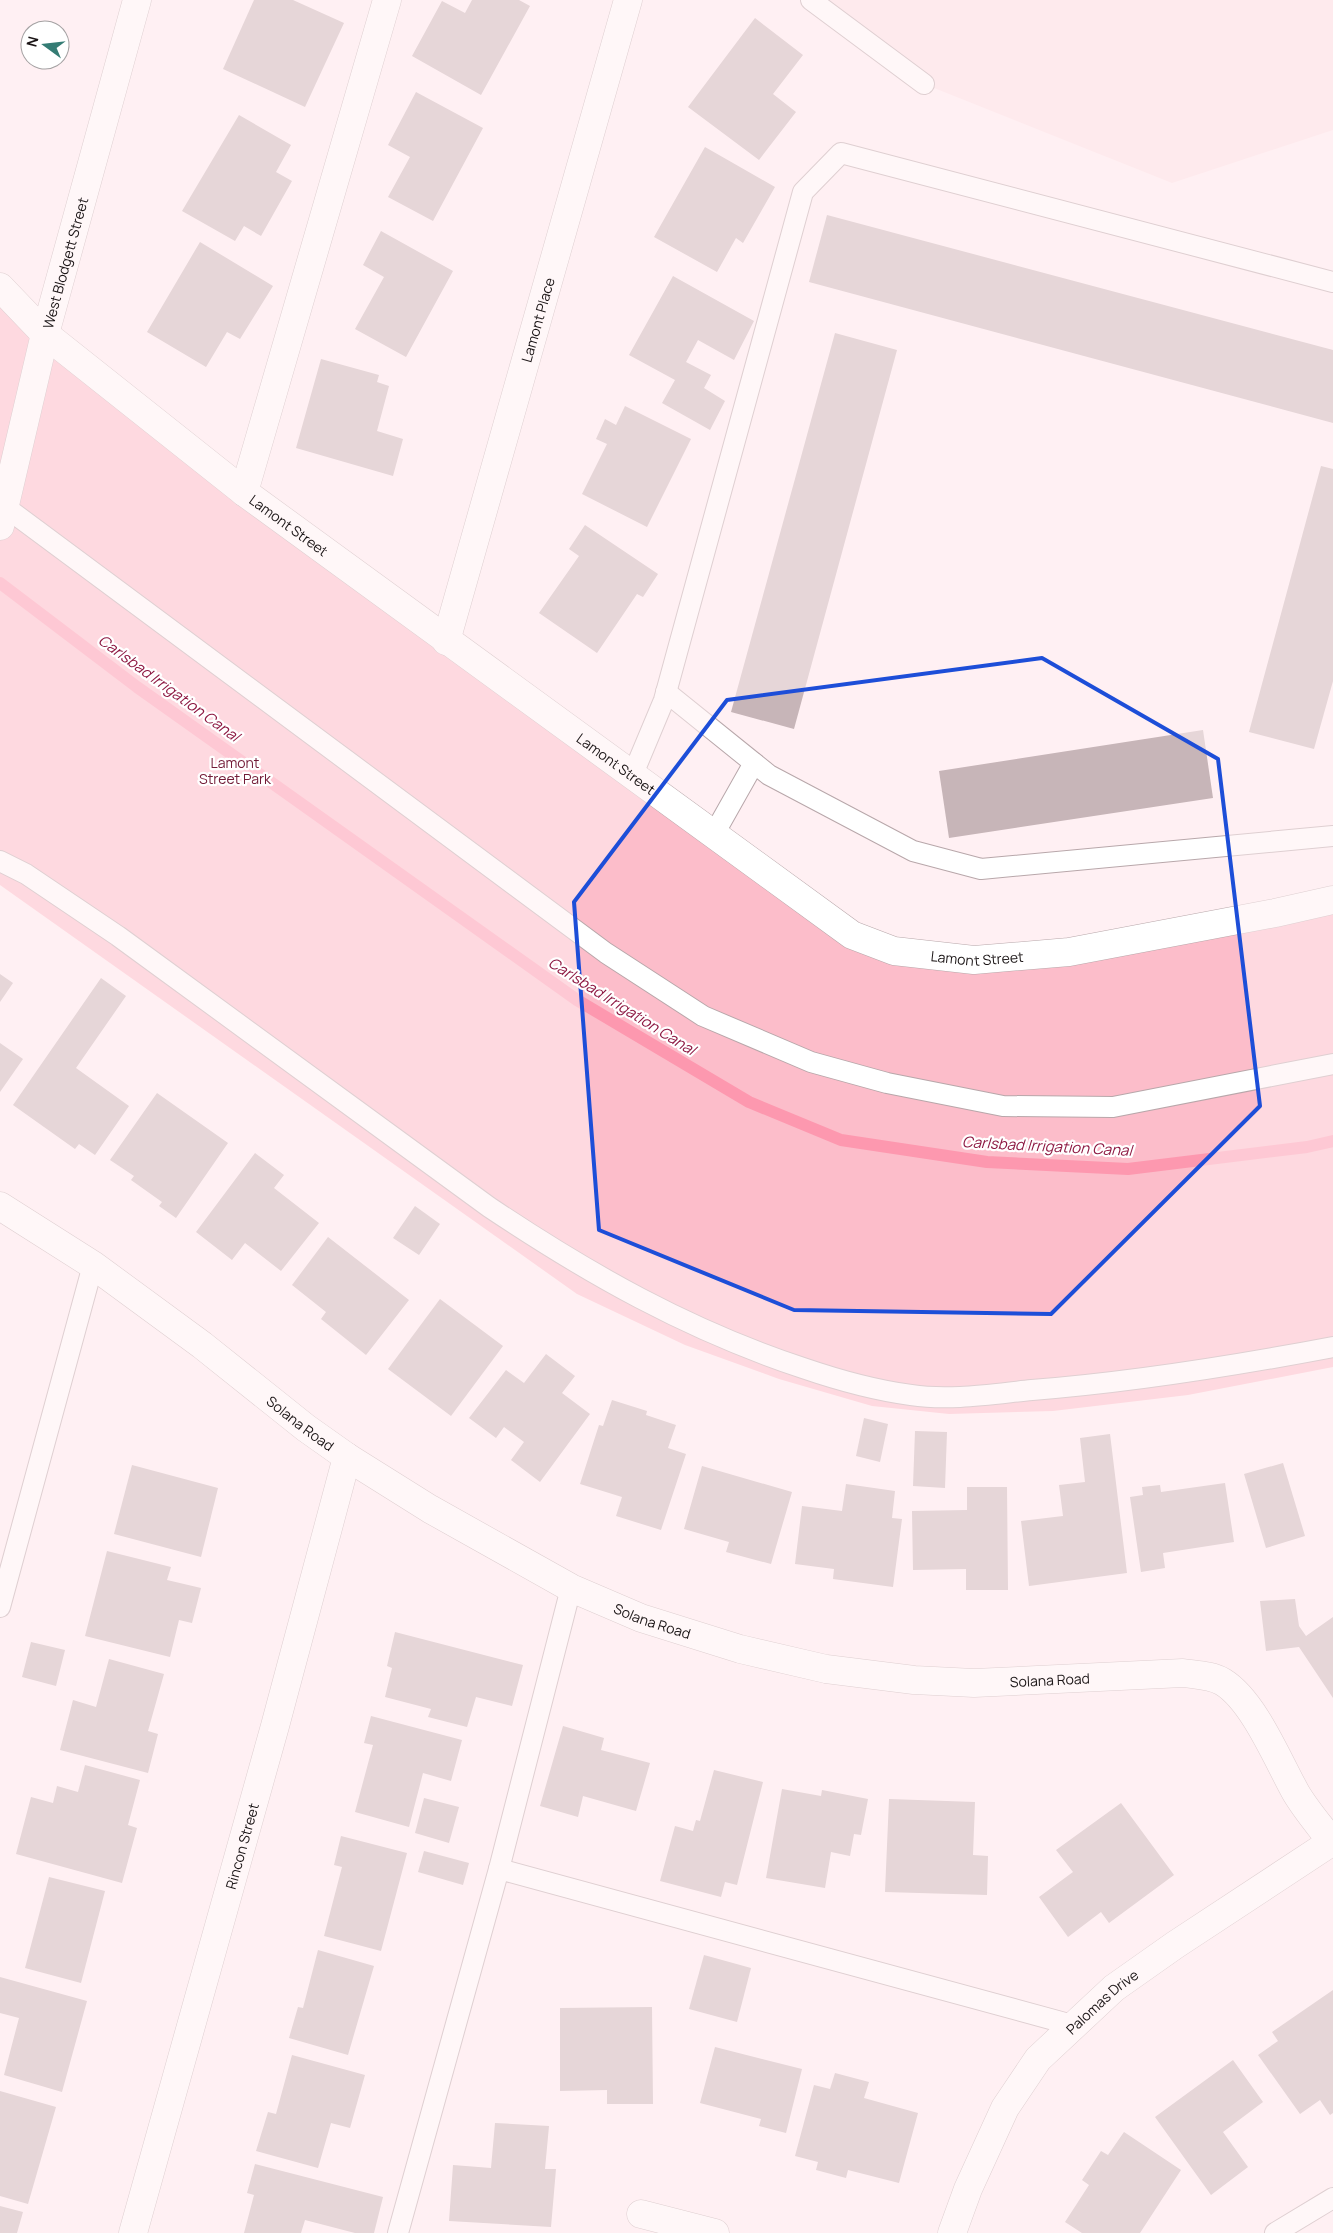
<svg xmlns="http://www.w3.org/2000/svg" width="1333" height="2233" font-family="Manrope,sans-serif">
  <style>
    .built { fill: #fde2e7 }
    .green { fill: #fcbdca }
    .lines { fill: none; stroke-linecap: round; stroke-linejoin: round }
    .stream { stroke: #fd98af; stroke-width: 12 }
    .building { fill: #c7b5b8 }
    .lane-casing { stroke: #b8a7aa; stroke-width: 22 }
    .street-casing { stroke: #b8a7aa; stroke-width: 29 }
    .lane { stroke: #fff; stroke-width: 20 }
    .street { stroke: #fff; stroke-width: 28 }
    .marked { fill: none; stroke: #1d4ed8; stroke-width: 4; stroke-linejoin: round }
    .labels { text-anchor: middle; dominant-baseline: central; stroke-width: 4.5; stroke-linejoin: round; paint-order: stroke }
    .street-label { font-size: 14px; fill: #1b1516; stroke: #fff }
    .park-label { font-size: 14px; fill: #721b37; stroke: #fff }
    .water-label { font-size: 15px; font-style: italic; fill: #8d1842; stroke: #fff }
  </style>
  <rect width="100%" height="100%" fill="#fff0f3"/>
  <path class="built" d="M 811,0 L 1333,0 L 1333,130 L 1172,183 L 924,84 Z"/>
  <path class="green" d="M 0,287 L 45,334 L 820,911 L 944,958 L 1333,900 L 1333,1367 L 1188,1395 L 1053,1411 L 949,1414 L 872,1406 L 779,1379 L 685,1345 L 577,1294 L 0,885 Z"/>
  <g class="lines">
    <path class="stream" d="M 0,583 L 137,687 L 577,1000 L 749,1102 L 841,1140 L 987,1162 L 1128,1169 L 1307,1147 L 1333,1141"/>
  </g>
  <g class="building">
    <path d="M 254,0 L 293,0 L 344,23 L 305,107 L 223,69 Z"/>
    <path d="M 472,0 L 519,0 L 530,6 L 481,95 L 412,56 L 442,1 L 465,13 Z"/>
    <path d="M 755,18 L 803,55 L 773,94 L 796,112 L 759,160 L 688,107 Z"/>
    <path d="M 416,92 L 483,128 L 433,221 L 388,197 L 410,157 L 388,145 Z"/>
    <path d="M 239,115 L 291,145 L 276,172 L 292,181 L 261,236 L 244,226 L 235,241 L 182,211 Z"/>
    <path d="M 705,147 L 775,187 L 743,243 L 736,238 L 717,272 L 654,237 Z"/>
    <path d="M 827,215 L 1333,350 L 1333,423 L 809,282 Z"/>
    <path d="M 381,231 L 453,271 L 406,357 L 355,329 L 384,277 L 363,265 Z"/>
    <path d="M 200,242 L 273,286 L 240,339 L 227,332 L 206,367 L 147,332 Z"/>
    <path d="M 673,276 L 754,321 L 734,360 L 698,340 L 686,362 L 711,375 L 704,388 L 725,401 L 710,430 L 662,403 L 675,380 L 629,355 Z"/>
    <path d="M 835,333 L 897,350 L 794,729 L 731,712 Z"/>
    <path d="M 321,359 L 379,375 L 377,382 L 389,386 L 377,431 L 403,439 L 393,476 L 296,448 Z"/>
    <path d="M 625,406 L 691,439 L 647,527 L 582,494 L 607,444 L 596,439 L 605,419 L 616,425 Z"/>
    <path d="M 1321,466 L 1333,469 L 1333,681 L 1314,749 L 1249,732 Z"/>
    <path d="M 585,525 L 658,574 L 643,597 L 637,594 L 597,653 L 539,613 L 579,556 L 569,549 Z"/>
    <path d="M 1203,730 L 1213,798 L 949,838 L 939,771 Z"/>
    <path d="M 0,974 L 13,983 L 0,1002 Z"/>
    <path d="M 101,978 L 126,996 L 76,1068 L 129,1106 L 95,1155 L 79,1144 L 75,1149 L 13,1105 Z"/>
    <path d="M 0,1043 L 23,1059 L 0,1092 Z"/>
    <path d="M 157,1093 L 228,1143 L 176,1218 L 159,1206 L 162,1202 L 131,1180 L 134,1176 L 110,1160 Z"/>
    <path d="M 255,1153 L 284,1175 L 274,1188 L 319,1223 L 281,1271 L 245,1243 L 232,1260 L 196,1232 Z"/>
    <path d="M 415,1206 L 440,1224 L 419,1255 L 393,1238 Z"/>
    <path d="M 328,1237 L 409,1300 L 366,1355 L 321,1319 L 326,1312 L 292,1285 Z"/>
    <path d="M 440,1299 L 503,1346 L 451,1416 L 388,1369 Z"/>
    <path d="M 546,1354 L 575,1376 L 562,1393 L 590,1414 L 540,1482 L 511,1460 L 524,1442 L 504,1427 L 496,1438 L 469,1418 L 506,1370 L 524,1383 Z"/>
    <path d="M 612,1400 L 647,1411 L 646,1415 L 676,1425 L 668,1448 L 686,1454 L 661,1530 L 616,1516 L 622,1497 L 580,1484 L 599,1425 L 603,1426 Z"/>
    <path d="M 864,1418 L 888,1424 L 880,1462 L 856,1456 Z"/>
    <path d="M 915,1431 L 947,1432 L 945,1488 L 913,1486 Z"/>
    <path d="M 1110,1434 L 1127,1573 L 1029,1586 L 1021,1521 L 1063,1516 L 1059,1485 L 1085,1482 L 1080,1438 Z"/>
    <path d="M 1283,1463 L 1305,1536 L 1266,1548 L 1244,1474 Z"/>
    <path d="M 132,1465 L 218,1488 L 201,1557 L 114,1534 Z"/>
    <path d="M 702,1466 L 792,1492 L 771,1564 L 726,1552 L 729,1542 L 684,1529 Z"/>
    <path d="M 1225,1483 L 1234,1542 L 1163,1553 L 1165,1568 L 1141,1572 L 1130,1497 L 1143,1495 L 1142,1487 L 1160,1485 L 1161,1492 Z"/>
    <path d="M 846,1484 L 895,1491 L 892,1518 L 902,1519 L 893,1587 L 833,1579 L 834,1569 L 795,1564 L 802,1506 L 842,1511 Z"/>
    <path d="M 967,1487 L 1007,1487 L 1008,1590 L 966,1590 L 966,1569 L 913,1570 L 912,1511 L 967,1510 Z"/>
    <path d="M 107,1551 L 171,1567 L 167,1580 L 201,1588 L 192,1623 L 179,1620 L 170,1657 L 85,1636 Z"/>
    <path d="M 1295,1599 L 1299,1626 L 1306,1636 L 1333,1617 L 1333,1698 L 1299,1647 L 1266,1651 L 1260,1601 Z"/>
    <path d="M 395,1632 L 523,1665 L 512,1706 L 476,1697 L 467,1727 L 428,1717 L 431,1709 L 385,1697 L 392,1668 L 387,1666 Z"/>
    <path d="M 31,1642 L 65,1650 L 56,1686 L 22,1677 Z"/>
    <path d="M 109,1659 L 164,1674 L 148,1731 L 158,1734 L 148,1773 L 60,1750 L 73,1700 L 96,1707 Z"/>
    <path d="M 371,1716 L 462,1740 L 451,1781 L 423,1773 L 409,1827 L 355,1812 L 373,1745 L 364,1743 Z"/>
    <path d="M 563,1726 L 604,1738 L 601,1750 L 650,1763 L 636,1811 L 583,1796 L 578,1817 L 540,1806 Z"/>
    <path d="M 85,1765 L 140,1780 L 128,1825 L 137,1828 L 122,1883 L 16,1854 L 31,1797 L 53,1803 L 57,1786 L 78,1792 Z"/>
    <path d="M 714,1770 L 763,1782 L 737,1885 L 725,1882 L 721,1897 L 660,1881 L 675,1826 L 693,1831 L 696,1820 L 700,1821 Z"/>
    <path d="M 782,1789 L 821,1796 L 822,1790 L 868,1799 L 861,1835 L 854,1834 L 850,1856 L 831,1852 L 825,1888 L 766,1878 Z"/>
    <path d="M 424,1798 L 459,1807 L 449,1843 L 415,1833 Z"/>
    <path d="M 889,1799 L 975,1802 L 973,1855 L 988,1856 L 987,1895 L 885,1892 Z"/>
    <path d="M 1121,1803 L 1174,1875 L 1109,1923 L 1101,1912 L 1068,1937 L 1039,1897 L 1073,1872 L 1056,1850 Z"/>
    <path d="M 341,1836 L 407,1853 L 381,1951 L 324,1936 L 342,1867 L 334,1865 Z"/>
    <path d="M 424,1851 L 469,1863 L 463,1885 L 418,1872 Z"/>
    <path d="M 49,1877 L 105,1891 L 81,1983 L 25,1968 Z"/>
    <path d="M 318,1950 L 374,1966 L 348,2055 L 289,2038 L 298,2007 L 303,2008 Z"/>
    <path d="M 704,1955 L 751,1968 L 737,2022 L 689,2009 Z"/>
    <path d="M 0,1977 L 87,2001 L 62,2092 L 4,2075 L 19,2018 L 0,2013 Z"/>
    <path d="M 1333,1990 L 1333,2113 L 1330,2115 L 1320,2100 L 1300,2114 L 1258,2055 L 1278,2041 L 1272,2032 Z"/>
    <path d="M 652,2007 L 653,2104 L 607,2104 L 607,2090 L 560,2091 L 560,2008 Z"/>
    <path d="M 715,2047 L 802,2069 L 786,2133 L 759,2126 L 761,2119 L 700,2103 Z"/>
    <path d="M 292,2055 L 365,2075 L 350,2128 L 331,2123 L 318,2168 L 256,2151 L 268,2112 L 276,2114 Z"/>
    <path d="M 1233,2060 L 1263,2102 L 1223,2132 L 1248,2167 L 1211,2195 L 1155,2117 Z"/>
    <path d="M 835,2073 L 869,2082 L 864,2098 L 918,2113 L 899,2183 L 848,2170 L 846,2178 L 816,2170 L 818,2162 L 795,2156 L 814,2085 L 830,2089 Z"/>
    <path d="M 0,2091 L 56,2107 L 28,2204 L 0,2196 Z"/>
    <path d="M 495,2123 L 549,2126 L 545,2169 L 556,2169 L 551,2227 L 449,2221 L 453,2165 L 491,2168 Z"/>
    <path d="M 1124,2132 L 1181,2170 L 1140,2233 L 1082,2233 L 1065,2222 L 1089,2185 L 1082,2180 L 1101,2151 L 1108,2155 Z"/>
    <path d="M 255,2164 L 383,2197 L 374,2233 L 355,2233 L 305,2220 L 301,2233 L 244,2233 L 254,2195 L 247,2193 Z"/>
    <path d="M 0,2206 L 23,2212 L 17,2233 L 0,2233 Z"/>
  </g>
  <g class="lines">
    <defs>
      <g id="lane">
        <path d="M 811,0 L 924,84"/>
        <path d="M 0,503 L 606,953 L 703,1016 L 811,1062 L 887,1083 L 1003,1106 L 1113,1107 L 1333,1064"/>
        <path d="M 666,692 L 769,775 L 913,851 L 981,869 L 1333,836"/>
        <path d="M 633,774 L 664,700 L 803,192 L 841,153 L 1333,282"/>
        <path d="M 714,834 L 754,763"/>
        <path d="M 0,861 L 26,874 L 118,936 L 489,1207 C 589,1274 688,1330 803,1368 C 838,1380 873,1390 911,1395 C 950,1401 992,1394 1032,1390 C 1133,1382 1233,1366 1333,1347"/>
        <path d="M 0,1607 L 93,1265"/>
        <path d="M 499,1869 L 1076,2026"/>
        <path d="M 398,2233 L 499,1869 L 571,1588"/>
        <path d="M 1275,2233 L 1333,2198"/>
      </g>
      <g id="street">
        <path id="s1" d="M 0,287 L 45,334 L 244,492 L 852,935 L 894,951 L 974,960 L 1069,952 L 1275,913 L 1333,900"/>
        <path d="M 244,492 L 387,0"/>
        <path id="s2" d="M 0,526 L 45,334 L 137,0"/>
        <path id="s3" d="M 446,641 L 628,0"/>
        <path id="s4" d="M 0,1206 L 93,1265 L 202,1345 L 306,1428 L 347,1457 L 430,1509 L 571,1588 L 641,1618 L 740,1649 L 826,1669 L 914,1680 L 974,1683 L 1183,1673 C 1196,1675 1211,1675 1223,1682 C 1254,1701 1278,1761 1296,1793 C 1306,1810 1320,1826 1332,1842"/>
        <path d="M 641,2214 L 715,2233"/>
        <path id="s5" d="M 133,2233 L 275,1726 L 347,1457"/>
        <path id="s6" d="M 952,2233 L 968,2189 L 1005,2108 L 1038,2059 L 1114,1988 L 1175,1945 L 1333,1841"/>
      </g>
    </defs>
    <use href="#lane" class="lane-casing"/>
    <use href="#street" class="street-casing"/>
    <use href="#lane" class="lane"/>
    <use href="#street" class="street"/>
  </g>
  <path d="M0 0H1333V2233H0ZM 1042,658 L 1218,759 L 1260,1106 L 1051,1314 L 794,1310 L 599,1230 L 574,902 L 727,700 Z" fill="#fff0f3" fill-opacity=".55" fill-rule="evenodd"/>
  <path class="marked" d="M 1042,658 L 1218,759 L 1260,1106 L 1051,1314 L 794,1310 L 599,1230 L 574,902 L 727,700 Z"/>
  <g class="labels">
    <g class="street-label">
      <text stroke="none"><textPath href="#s2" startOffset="271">West Blodgett Street</textPath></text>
      <text stroke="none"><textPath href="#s3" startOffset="334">Lamont Place</textPath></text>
      <text stroke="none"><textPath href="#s1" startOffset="375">Lamont Street</textPath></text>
      <text stroke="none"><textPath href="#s1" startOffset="780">Lamont Street</textPath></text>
      <text stroke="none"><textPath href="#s1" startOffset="1200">Lamont Street</textPath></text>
      <text stroke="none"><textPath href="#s4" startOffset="371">Solana Road</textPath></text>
      <text stroke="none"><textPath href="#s4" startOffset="776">Solana Road</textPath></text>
      <text stroke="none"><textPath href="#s4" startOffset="1181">Solana Road</textPath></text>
      <text stroke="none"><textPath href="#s5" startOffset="402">Rincon Street</textPath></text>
      <text stroke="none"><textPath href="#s6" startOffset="281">Palomas Drive</textPath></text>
    </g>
    <g class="park-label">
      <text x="235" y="762">Lamont<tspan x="235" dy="16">Street Park</tspan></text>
    </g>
    <g class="water-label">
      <text transform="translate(169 688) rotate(36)">Carlsbad Irrigation Canal</text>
      <text transform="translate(622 1006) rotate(32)">Carlsbad Irrigation Canal</text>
      <text transform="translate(1047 1146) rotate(3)">Carlsbad Irrigation Canal</text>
    </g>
  </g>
  <g transform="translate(45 45) rotate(285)"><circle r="24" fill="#ffffff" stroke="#a4a1a2"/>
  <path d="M0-4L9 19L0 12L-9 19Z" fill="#357c74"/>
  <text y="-8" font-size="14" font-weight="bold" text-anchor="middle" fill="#1b1516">N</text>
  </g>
</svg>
